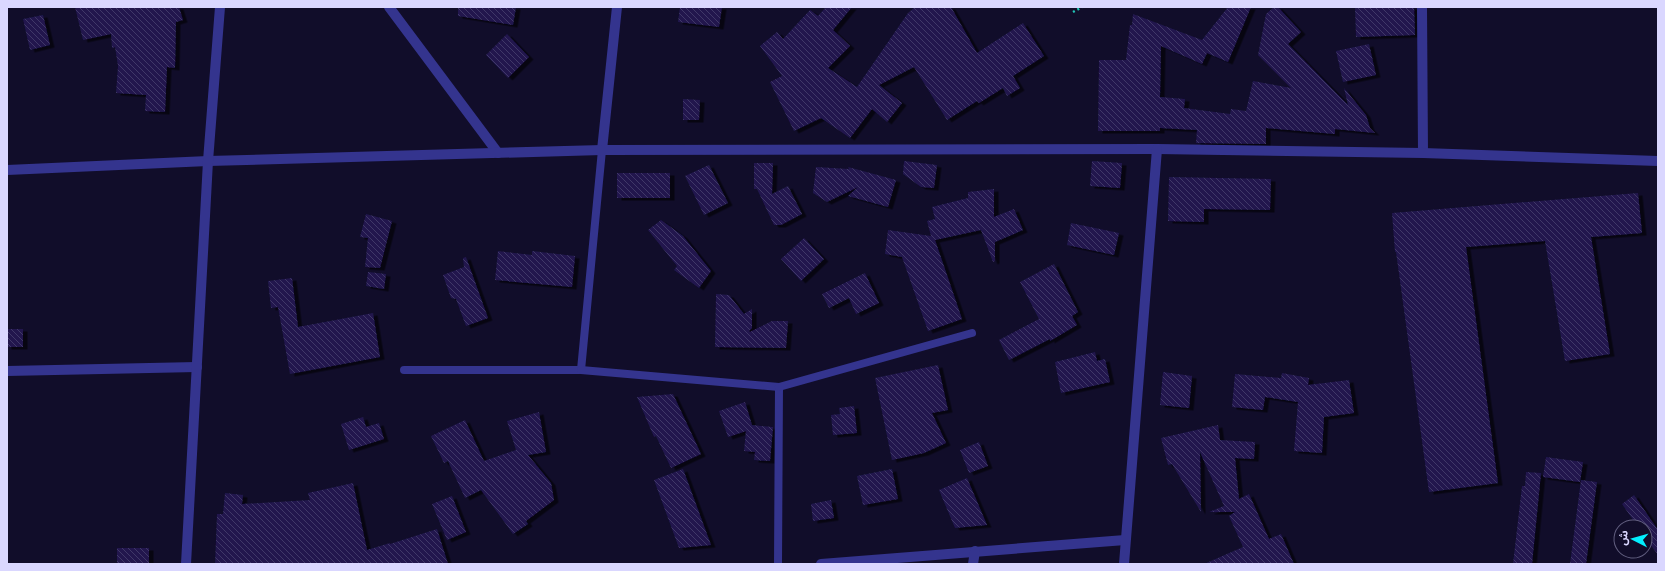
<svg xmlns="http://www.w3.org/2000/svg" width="1665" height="571" font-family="'Fira Sans Condensed','Noto Sans Arabic',sans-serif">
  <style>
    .building { fill: url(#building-back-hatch); filter: url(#shadow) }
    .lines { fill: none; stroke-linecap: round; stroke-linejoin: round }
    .path { stroke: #22c7b8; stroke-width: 2.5; stroke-dasharray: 2 3; stroke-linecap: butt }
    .lane { stroke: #34348e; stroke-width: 8 }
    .street { stroke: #34348e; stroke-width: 10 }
  </style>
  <defs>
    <pattern id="building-back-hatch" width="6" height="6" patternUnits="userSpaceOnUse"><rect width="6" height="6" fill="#20174d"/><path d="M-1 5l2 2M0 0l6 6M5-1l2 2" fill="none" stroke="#403868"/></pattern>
    <filter id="shadow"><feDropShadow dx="4.5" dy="2.5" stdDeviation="0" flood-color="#0009"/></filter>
  </defs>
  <rect width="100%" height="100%" fill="#110d2a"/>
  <g class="building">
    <path d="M 75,7 L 179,7 L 183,20 L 176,22 L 175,68 L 167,67 L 165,112 L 145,111 L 146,95 L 116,93 L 118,66 L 115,47 L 112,48 L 111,34 L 83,40 Z"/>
    <path d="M 458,7 L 516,7 L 513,25 L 458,16 Z"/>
    <path d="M 680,7 L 722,7 L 719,27 L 678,22 Z"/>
    <path d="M 826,7 L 852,7 L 833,30 L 850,46 L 828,68 L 857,87 L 908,13 L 915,7 L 951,7 L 977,53 L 1023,23 L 1044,56 L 1013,76 L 1020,88 L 1007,96 L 1003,88 L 979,103 L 977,101 L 947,120 L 914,67 L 879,85 L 902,103 L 887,122 L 872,109 L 850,138 L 821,118 L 794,131 L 770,82 L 782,76 L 760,46 L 777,32 L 783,39 L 810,10 L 818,16 Z"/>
    <path d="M 1228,7 L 1251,7 L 1228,62 L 1207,53 L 1202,64 L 1161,46 L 1160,97 L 1185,99 L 1184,108 L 1230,114 L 1231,109 L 1246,111 L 1253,81 L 1291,88 L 1258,55 L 1266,14 L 1274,7 L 1278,7 L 1301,32 L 1288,44 L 1348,105 L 1344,88 L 1366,115 L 1370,128 L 1375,133 L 1335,129 L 1335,134 L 1266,128 L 1266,144 L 1196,143 L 1197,130 L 1160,128 L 1160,131 L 1098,131 L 1099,60 L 1126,60 L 1130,25 L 1132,25 L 1133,14 L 1202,40 Z"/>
    <path d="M 1355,7 L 1414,7 L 1415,35 L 1356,37 Z"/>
    <path d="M 43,15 L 50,45 L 30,50 L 23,19 Z"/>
    <path d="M 507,34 L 529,57 L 508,78 L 486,55 Z"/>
    <path d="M 1369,44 L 1376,75 L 1343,82 L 1336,51 Z"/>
    <path d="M 683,99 L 700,100 L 699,120 L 683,120 Z"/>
    <path d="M 904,161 L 937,165 L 934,188 L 921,187 L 903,174 Z"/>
    <path d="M 1092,161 L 1122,163 L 1120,188 L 1090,186 Z"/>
    <path d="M 754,163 L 773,163 L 772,194 L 788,186 L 802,214 L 781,225 L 774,225 L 757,189 L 754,189 Z"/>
    <path d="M 709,165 L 728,203 L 704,215 L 685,176 Z"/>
    <path d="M 816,167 L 849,169 L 848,167 L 896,180 L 888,207 L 848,196 L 858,187 L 827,202 L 813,193 Z"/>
    <rect x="617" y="173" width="53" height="25"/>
    <path d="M 1169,177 L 1271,179 L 1270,210 L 1204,209 L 1204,222 L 1168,221 Z"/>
    <path d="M 994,189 L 994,217 L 1014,209 L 1023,230 L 995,242 L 995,261 L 993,262 L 981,230 L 935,240 L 962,319 L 928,331 L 902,257 L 885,254 L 888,230 L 931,236 L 927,221 L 935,219 L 932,207 L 968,198 L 968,192 Z"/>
    <path d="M 1638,193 L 1642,233 L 1591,237 L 1610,354 L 1565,361 L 1545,241 L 1466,247 L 1498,483 L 1429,492 L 1396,252 L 1395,252 L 1392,213 Z"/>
    <path d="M 366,214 L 392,221 L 380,268 L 365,267 L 368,238 L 360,237 Z"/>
    <path d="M 661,220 L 683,236 L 711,271 L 699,288 L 674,270 L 677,266 L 648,230 Z"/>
    <path d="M 1071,223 L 1119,233 L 1114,255 L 1067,245 Z"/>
    <path d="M 804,238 L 824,259 L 801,281 L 781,259 Z"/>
    <path d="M 498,251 L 532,255 L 532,251 L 575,256 L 572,287 L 495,280 Z"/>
    <path d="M 466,257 L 488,318 L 466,326 L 456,299 L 451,298 L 443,275 L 464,267 L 463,258 Z"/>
    <path d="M 1054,264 L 1078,312 L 1072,316 L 1077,325 L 1050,341 L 1050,339 L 1009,360 L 999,340 L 1039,319 L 1020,282 Z"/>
    <path d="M 368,272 L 386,274 L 384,289 L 366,286 Z"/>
    <path d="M 865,273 L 879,303 L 856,314 L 849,298 L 829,308 L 822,294 Z"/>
    <path d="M 292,278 L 298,327 L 373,313 L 380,357 L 290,374 L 278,307 L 271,308 L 268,281 Z"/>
    <path d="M 716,294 L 729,295 L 744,314 L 752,309 L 752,328 L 749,331 L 750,332 L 772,321 L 788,321 L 786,348 L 715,347 Z"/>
    <rect x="7" y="329" width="16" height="18"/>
    <path d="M 1095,352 L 1097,361 L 1105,359 L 1110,382 L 1061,393 L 1055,362 Z"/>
    <path d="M 938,365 L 948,410 L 932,413 L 946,443 L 924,453 L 892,460 L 875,378 Z"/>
    <path d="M 1163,372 L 1192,376 L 1189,408 L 1160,405 Z"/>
    <path d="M 1282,373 L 1309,378 L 1308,385 L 1349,380 L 1354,413 L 1324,417 L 1322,453 L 1294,451 L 1298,402 L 1265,397 L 1263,410 L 1232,407 L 1235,374 L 1281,378 Z"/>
    <path d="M 673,394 L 701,454 L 671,468 L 656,436 L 654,437 L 637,397 Z"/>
    <path d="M 745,402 L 752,425 L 773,427 L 770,461 L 754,460 L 755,452 L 744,451 L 746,431 L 728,437 L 719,411 Z"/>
    <path d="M 854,406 L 857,433 L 833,435 L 831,415 L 840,414 L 839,408 Z"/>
    <path d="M 539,412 L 546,452 L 528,455 L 551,483 L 554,500 L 526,521 L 528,524 L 513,534 L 481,490 L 465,498 L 448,461 L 444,463 L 431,436 L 465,420 L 484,461 L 516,450 L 507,421 Z"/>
    <path d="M 363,417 L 366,427 L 379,423 L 384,439 L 349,450 L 341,424 Z"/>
    <path d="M 1218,425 L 1220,440 L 1255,442 L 1254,459 L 1235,458 L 1239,499 L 1249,494 L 1269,539 L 1281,534 L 1294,564 L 1204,564 L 1243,547 L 1229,516 L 1235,512 L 1209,512 L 1224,506 L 1200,452 L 1201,512 L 1172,464 L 1168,465 L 1161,438 Z"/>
    <path d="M 979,442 L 988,466 L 969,473 L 960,450 Z"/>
    <path d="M 1546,457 L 1583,462 L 1580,482 L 1543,477 Z"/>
    <path d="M 683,469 L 711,545 L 679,548 L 654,480 Z"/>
    <path d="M 892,469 L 898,499 L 863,505 L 857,476 Z"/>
    <path d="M 1526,472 L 1541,473 L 1532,564 L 1513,564 L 1522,486 L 1525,486 Z"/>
    <path d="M 967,478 L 987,525 L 955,528 L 939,490 Z"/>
    <path d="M 1581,480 L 1597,482 L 1586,564 L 1570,564 Z"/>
    <path d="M 353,483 L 367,550 L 390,543 L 390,544 L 437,529 L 448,564 L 215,564 L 217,514 L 223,514 L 225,493 L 243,495 L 242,504 L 310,500 L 308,493 Z"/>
    <path d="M 1634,495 L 1658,530 L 1658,555 L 1645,537 L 1645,527 L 1638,527 L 1622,504 Z"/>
    <path d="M 452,496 L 466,532 L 447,540 L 432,504 Z"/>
    <path d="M 831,500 L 834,518 L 813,521 L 811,504 Z"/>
    <rect x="117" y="548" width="32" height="16"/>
  </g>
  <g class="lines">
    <path class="path" d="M 1073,12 L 1082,7"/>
    <g class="lane">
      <path d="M 404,370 L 581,370 L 602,150"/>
      <path d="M 581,370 L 779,387 L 778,564"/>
      <path d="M 779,387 L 972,333"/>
    </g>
    <g class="street">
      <path d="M 389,7 L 498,153"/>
      <path d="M 1422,7 L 1423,153"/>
      <path d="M 602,150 L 617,7"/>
      <path d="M 7,170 L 208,161 L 602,150 L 1157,149 L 1423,153 L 1658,161"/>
      <path d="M 7,371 L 197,367"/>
      <path d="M 186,564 L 208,161 L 220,7"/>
      <path d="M 821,564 L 1125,540"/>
      <path d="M 973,564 L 975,551"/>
      <path d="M 1124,564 L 1157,149"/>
    </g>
  </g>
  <rect width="1665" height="571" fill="none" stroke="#dad7ff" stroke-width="16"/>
  <g transform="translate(1633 539) rotate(276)"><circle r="19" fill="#110d2a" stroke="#615e7f"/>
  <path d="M0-3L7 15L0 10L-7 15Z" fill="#03efff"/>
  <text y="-6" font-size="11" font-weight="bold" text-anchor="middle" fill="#dad7ff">ش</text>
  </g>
</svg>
